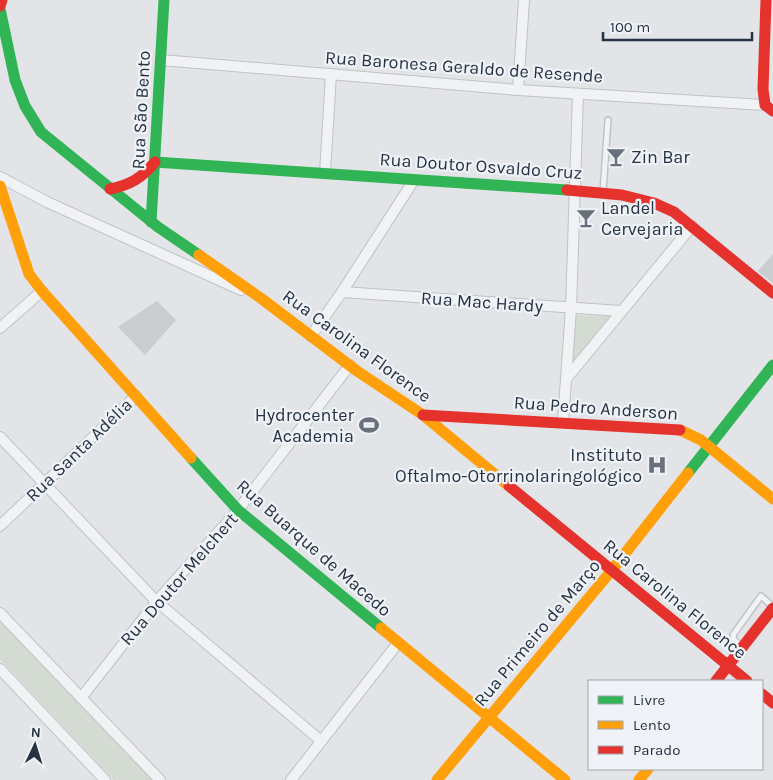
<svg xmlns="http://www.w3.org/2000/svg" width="773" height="780" font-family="Karla,sans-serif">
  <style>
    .green { fill: #d3dbd2 }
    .building { fill: #cacccf }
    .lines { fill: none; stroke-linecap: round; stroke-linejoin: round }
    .lane-casing { stroke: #c0c2c5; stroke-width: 8 }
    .street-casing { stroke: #c0c2c5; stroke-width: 12 }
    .lane { stroke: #f1f2f4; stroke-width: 5 }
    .street { stroke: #f1f2f4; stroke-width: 10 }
    .fast { stroke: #30b455; stroke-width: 11 }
    .slow { stroke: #ff9f0a; stroke-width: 11 }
    .jam { stroke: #e5322d; stroke-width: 11 }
    .labels { text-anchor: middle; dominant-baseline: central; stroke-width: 4.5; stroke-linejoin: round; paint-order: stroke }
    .street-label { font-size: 18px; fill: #273242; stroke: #eff3f7 }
    .poi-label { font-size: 18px; fill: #273242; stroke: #eff3f7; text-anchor: start }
  </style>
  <rect width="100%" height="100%" fill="#e2e4e7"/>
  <g class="green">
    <path d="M 575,315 L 611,316 L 571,364 Z"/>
    <path d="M 0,619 L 158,780 L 114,780 L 0,659 Z"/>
  </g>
  <g class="building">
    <path d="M 773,254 L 773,283 L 758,271 Z"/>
    <path d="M 157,301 L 176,320 L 145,355 L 118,327 Z"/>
  </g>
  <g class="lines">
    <defs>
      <g id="lane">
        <path d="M 603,192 L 608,120"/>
        <path d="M 741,646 L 734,640 L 733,635 L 761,596 L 772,606"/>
      </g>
      <g id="street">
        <path d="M 161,60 L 518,90 L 765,105"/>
        <path d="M 518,90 L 524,0"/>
        <path d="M 325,173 L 331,74"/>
        <path d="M 0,177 L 47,202 L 241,290"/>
        <path d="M 342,292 L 621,311"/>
        <path d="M 0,328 L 42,291"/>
        <path d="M 311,336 L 342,292 L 414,180"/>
        <path d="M 566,379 L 692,226"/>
        <path d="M 563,422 L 571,308 L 578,94"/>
        <path d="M 0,437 L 154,599 L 321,741"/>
        <path d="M 0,526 L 136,396"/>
        <path d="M 0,613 L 160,780"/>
        <path d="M 0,669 L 105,780"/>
        <path d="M 81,698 L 157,601 L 238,510 L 350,365"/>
        <path d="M 291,780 L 398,643"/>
      </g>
    </defs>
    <use href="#lane" class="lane-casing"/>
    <use href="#street" class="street-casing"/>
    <use href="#lane" class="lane"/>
    <use href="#street" class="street"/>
    <g class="fast">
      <path d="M 0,9 L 15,80 L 25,106 L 41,132 L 158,227 L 199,255"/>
      <path d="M 155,162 L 567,190"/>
      <path d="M 151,222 L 164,0"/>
      <path d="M 191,458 L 238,510 L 381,628"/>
      <path d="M 688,473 L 773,365"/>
    </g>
    <g class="slow">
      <path d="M 0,186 L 29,274 L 42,291 L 191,458"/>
      <path d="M 199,255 L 262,299 L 357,371 L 423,415 L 509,486"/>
      <path d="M 680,430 L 701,440 L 773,499"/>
      <path d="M 381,628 L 565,780"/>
      <path d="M 437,780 L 612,570 L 688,473"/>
      <path d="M 639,780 L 648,769"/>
    </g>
    <g class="jam">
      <path d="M 766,0 L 763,89 L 765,105 L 773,111"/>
      <path d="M 0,6 L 2,0"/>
      <path d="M 110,189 C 130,185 142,178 155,162"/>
      <path d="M 567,190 L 622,195 L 654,203 L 674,212 L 773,293"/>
      <path d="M 423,415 L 680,430"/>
      <path d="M 509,486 L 747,681"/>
      <path d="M 716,681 L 773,608"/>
      <path d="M 762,694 L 773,703"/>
    </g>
  </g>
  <defs>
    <symbol id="bar-bare" viewBox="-9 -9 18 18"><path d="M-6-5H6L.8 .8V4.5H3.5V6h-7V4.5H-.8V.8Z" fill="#68707c" stroke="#eff3f7" stroke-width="2.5" paint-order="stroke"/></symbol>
    <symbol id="stadium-bare" viewBox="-9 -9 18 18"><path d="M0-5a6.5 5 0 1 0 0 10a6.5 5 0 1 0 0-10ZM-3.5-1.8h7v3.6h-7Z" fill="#68707c" stroke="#eff3f7" stroke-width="2.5" paint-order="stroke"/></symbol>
    <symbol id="hospital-bare" viewBox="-9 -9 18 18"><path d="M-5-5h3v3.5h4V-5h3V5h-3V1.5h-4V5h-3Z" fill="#68707c" stroke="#eff3f7" stroke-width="2.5" paint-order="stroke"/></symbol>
  </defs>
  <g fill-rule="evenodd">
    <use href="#bar-bare" x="602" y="143" width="28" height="28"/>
    <use href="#bar-bare" x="572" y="204" width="28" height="28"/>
    <use href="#stadium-bare" x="355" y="411" width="28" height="28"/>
    <use href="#hospital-bare" x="643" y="451" width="28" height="28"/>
  </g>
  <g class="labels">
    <g class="street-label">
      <text transform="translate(464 67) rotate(4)">Rua Baronesa Geraldo de Resende</text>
      <text transform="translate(141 110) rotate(-87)">Rua São Bento</text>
      <text transform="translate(481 166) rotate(4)">Rua Doutor Osvaldo Cruz</text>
      <text transform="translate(482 302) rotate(4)">Rua Mac Hardy</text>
      <text transform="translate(357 346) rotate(36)">Rua Carolina Florence</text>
      <text transform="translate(596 408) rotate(4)">Rua Pedro Anderson</text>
      <text transform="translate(79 450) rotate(-44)">Rua Santa Adélia</text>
      <text transform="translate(314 548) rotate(41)">Rua Buarque de Macedo</text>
      <text transform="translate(179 579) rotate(-49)">Rua Doutor Melchert</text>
      <text transform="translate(675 599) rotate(39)">Rua Carolina Florence</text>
      <text transform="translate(537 633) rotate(-50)">Rua Primeiro de Março</text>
    </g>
    <g class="poi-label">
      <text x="631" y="157">Zin Bar</text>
      <text x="601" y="208">Landel<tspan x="601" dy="21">Cervejaria</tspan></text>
      <text x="354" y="415" text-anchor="end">Hydrocenter<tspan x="354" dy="21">Academia</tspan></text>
      <text x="642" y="455" text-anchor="end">Instituto<tspan x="642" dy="21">Oftalmo-Otorrinolaringológico</tspan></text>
    </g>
  </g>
  <rect x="588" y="680" width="175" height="90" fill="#eff3f7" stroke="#9fa6af"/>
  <rect x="598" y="696" width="25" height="8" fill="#30b455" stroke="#9fa6af"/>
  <text x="633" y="705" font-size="15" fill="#273242">Livre</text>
  <rect x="598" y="721" width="25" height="8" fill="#ff9f0a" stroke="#9fa6af"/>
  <text x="633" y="730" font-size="15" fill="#273242">Lento</text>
  <rect x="598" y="746" width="25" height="8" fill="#e5322d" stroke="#9fa6af"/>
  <text x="633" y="755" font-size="15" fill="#273242">Parado</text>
  <g transform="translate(35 745) rotate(4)" stroke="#eff3f7" stroke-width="4" paint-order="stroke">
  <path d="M0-4L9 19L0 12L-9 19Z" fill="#273242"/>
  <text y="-8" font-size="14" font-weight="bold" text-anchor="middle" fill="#273242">N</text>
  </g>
  <path d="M603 32v8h149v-8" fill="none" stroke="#273242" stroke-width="2.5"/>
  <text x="610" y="32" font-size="15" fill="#273242" stroke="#eff3f7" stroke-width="4" paint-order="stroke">100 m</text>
</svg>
